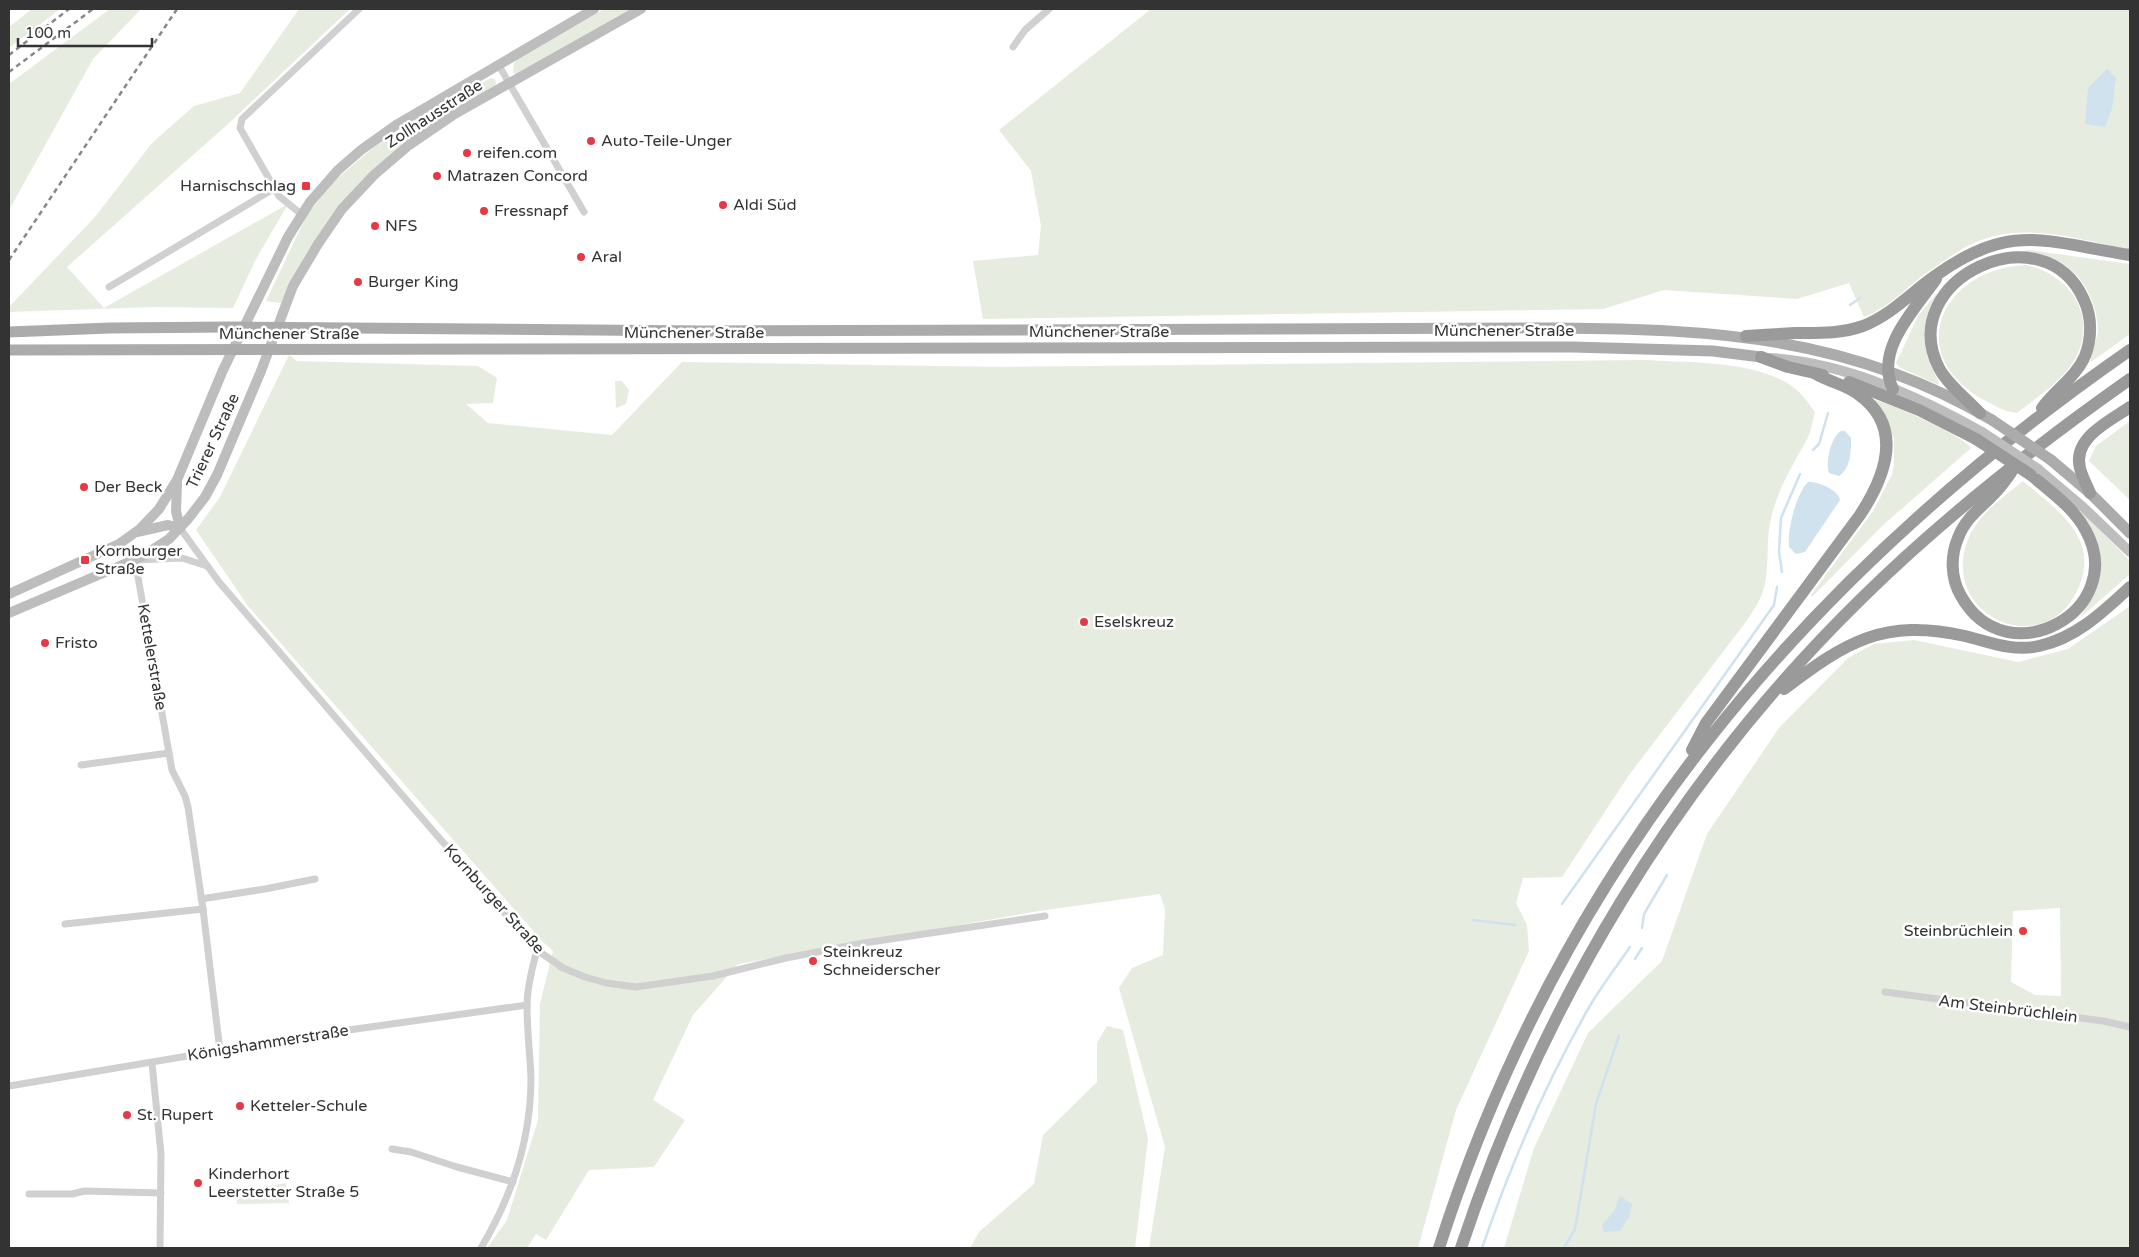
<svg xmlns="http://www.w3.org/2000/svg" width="2139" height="1257" font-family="'Varela Round',sans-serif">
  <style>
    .green { fill: #e6ecdf; fill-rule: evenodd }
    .water { fill: #cfe2ee }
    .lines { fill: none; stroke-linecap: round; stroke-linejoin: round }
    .stream { stroke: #cfe2ee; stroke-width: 2.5 }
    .street { stroke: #d0d0d0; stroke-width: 7 }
    .secondary { stroke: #bdbdbd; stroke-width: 10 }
    .primary { stroke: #ababab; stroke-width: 11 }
    .highway { stroke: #9a9a9a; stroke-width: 12 }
    .rail { stroke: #888; stroke-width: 2.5; stroke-dasharray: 5 4; stroke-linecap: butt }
    .secondary-bridge { stroke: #bdbdbd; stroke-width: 10 }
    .primary-bridge { stroke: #ababab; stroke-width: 11 }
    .highway-bridge { stroke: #9a9a9a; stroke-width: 12 }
    .poi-dot { fill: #e63946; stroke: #fff; stroke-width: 2 }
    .labels { text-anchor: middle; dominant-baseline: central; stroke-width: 5; stroke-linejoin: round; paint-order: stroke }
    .street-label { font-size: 16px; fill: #333; stroke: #fff }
    .poi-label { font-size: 16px; fill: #333; stroke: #fff; text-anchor: start }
  </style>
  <rect width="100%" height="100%" fill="#fff"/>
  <g class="green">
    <path d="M 32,9 L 60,9 L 9,48 L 9,27 Z"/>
    <path d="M 110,9 L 141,9 L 93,59 L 9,210 L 9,84 Z"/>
    <path d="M 299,9 L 350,9 L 228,124 L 67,267 L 104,308 L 288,204 L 256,259 L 233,308 L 154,307 L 9,312 L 9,307 L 95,217 L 152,143 L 194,106 L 240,93 Z"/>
    <path d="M 604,9 L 636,9 L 516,75 L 513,72 L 514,63 L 519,57 Z"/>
    <path d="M 1151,9 L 2130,9 L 2130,250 C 2079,239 2025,221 1974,243 C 1958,250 1943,262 1929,271 C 1905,288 1893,305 1864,317 L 1849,283 L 1797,299 L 1664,290 L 1603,309 L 983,319 L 973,261 L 1038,255 L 1041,226 L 1031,171 L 999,130 Z"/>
    <path d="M 491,78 L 495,79 L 496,83 L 494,88 L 429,128 L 330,218 L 305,255 L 281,303 L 266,301 L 307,215 L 332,183 L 382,140 L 422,115 Z"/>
    <path d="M 2028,250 L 2130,264 L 2130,334 L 2091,362 C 2090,351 2098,340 2098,329 C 2097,298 2078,266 2048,257 C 2039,255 2030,254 2022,252 Z"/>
    <path d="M 2026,265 C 2073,275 2100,321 2072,364 C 2058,384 2036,398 2017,413 C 2004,412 1994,405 1982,399 C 1902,353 1943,268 2026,265 Z"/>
    <path d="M 1937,293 C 1937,297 1934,302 1933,307 C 1927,336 1924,355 1939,382 L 1938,385 L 1899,367 L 1896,363 L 1918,316 Z"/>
    <path d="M 289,355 L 297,361 L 478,366 L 497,378 L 493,403 L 466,404 L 488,423 L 612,435 L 682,362 L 1004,367 L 1646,360 C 1691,363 1763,360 1798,391 C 1805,397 1810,406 1815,412 C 1812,422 1811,433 1806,441 C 1793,465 1779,487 1772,514 C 1766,535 1769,557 1766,578 C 1764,595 1755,609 1745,623 L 1629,775 L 1562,877 L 1523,878 L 1516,903 L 1527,925 L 1529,951 L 1456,1110 L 1418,1248 L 1149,1248 L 1165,1147 L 1119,988 L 1132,968 L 1163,955 L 1165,910 L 1160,894 L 1039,911 L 738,964 L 693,1015 L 653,1100 L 685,1120 L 654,1167 L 589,1170 L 546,1240 L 536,1234 L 527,1248 L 487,1248 L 507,1220 L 538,1120 L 540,1004 L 553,951 L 543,942 L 248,606 L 196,530 L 220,497 Z"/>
    <path d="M 615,381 L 622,381 L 629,390 L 626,404 L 616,408 Z"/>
    <path d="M 1875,400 C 1890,403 1964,436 1971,448 L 1882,526 L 1812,597 L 1811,595 L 1873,511 L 1892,475 L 1894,465 L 1894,439 L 1884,413 Z"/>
    <path d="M 2130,421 L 2130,500 L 2089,461 L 2096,446 Z"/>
    <path d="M 2023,481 C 2057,510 2101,538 2078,589 C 2043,665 1934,613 1970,535 C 1981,512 2004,497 2023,481 Z"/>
    <path d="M 2082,511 L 2130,561 L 2130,574 L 2081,617 L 2095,586 L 2080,513 Z"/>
    <path d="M 2130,606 L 2130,1248 L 1504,1248 L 1534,1148 L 1588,1033 L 1662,961 L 1707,834 L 1779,728 L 1848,658 L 1874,644 L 1914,640 L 2018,662 L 2068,649 ZM 2060,908 L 2061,996 L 2035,995 L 2011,982 L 2013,911 Z"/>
    <path d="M 1107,1026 L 1123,1030 L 1148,1139 L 1135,1248 L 970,1248 L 979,1232 L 1034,1184 L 1043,1135 L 1097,1082 L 1097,1043 Z"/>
    <path d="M 286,1183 L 289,1203 L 237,1204 L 236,1192 Z"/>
  </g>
  <g class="water">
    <path d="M 2107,69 L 2116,78 L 2112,109 L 2105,127 L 2085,124 L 2088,88 Z"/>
    <path d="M 1841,431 L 1845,431 L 1851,438 C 1851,451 1851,468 1839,476 L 1829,473 C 1825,462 1831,437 1841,431 Z"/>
    <path d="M 1808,482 C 1817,481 1839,490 1840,500 L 1805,552 L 1796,554 L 1789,547 C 1787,531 1796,494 1808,482 Z"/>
    <path d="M 1620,1196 L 1632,1204 L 1629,1217 L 1620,1231 L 1604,1232 L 1602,1225 L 1614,1211 Z"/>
  </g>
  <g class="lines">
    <g class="stream">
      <path d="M 1850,305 L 1860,298"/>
      <path d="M 1813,450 L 1819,444 L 1828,413"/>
      <path d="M 1782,572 L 1779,552 L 1781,518 L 1800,474"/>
      <path d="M 1562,904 L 1774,605 L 1777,587"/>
      <path d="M 1473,920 L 1515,925"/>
      <path d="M 1642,928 L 1644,914 L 1667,875"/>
      <path d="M 1635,959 L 1642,948"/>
      <path d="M 1482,1248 C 1511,1164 1547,1080 1591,1004 C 1603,984 1617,966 1630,947"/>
      <path d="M 1564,1248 L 1575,1229 L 1596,1104 L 1619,1036"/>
    </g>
    <g class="street">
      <path d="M 1013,47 L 1025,30 L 1049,9"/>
      <path d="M 498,64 L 584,212"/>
      <path d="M 301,214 L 279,196 L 240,128 L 242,119 L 359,9"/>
      <path d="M 109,287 L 275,188"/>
      <path d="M 180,528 L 219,582 L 434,832 L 537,950 L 563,968 L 585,977 L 606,983 L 636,987 L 713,976 L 786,958 L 864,943 L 1045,916"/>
      <path d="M 207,566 L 182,558 L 135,560 L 172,770 L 185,796 L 188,807 L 203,909 L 220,1051"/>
      <path d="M 81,765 L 169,753"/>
      <path d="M 201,899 L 265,889 L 315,879"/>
      <path d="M 65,924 L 203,909"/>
      <path d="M 1885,992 L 2103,1021 L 2130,1027"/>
      <path d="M 152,1063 L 161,1154 L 160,1248"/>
      <path d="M 9,1086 L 313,1035 L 527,1005"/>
      <path d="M 392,1149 L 411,1152 L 457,1167 L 513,1182"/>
      <path d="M 29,1194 L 72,1194 L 84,1191 L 161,1193"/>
      <path d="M 481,1248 C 512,1196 531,1140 531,1078 C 530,1054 527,1030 527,1006 C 527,987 532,968 537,950"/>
    </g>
    <g class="secondary">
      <path d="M 1770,358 C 1845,363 1918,396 1982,432"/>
      <path d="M 2038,469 L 2083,507 L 2130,552"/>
      <path d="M 177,484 L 176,511 L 180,528"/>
      <path d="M 137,532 L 168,525 L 180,528"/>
      <path d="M 9,594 L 119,544 L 140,529 L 159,509 L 177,480 L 223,370 L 288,237 L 310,202 L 338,170 L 361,150 L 396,125 L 594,9"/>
      <path d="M 9,613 L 143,556 L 169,539 L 188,519 L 205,497 L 217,475 L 261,371 L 293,286 L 318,244 L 342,209 L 374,175 L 409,145 L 453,115 L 641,9"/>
    </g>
    <g class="primary">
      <path d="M 9,332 L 110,328 L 230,327 L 704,331 L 1557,328 C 1715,329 1852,337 1992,420"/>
      <path d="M 9,350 L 1572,347 L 1713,351 L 1761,357"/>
      <path d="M 2051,460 L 2090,493 L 2130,533"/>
    </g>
    <g class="highway">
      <path d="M 1746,336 C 1762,335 1779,334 1795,333 C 1819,333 1840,334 1863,326 C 1891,315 1911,293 1935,276 C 2011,221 2046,242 2130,255"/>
      <path d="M 1761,357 L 1788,367 L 1823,375"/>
      <path d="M 1849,382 L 1919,410 L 1976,439"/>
      <path d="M 1893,389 C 1874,350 1915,309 1936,279"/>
      <path d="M 1980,413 C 1967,399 1948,385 1939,368 C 1894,279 2044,209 2084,300 C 2092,317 2092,338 2085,356 C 2076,377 2055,390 2042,408"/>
      <path d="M 2012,471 C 2009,476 2005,481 2001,486 C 1986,505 1967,514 1958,538 C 1950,557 1951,579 1961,596 C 2007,678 2129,610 2086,531 C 2074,508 2051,492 2031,475"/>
      <path d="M 2090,493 C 2087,485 2082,477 2080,468 C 2072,438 2110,421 2130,407"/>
      <path d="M 1784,689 C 1846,642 1883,618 1965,636 C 1990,642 2013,652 2039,646 C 2076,638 2103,612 2130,587"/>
      <path d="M 1692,750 L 1706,723 L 1860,515 C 1885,477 1905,427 1858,394 C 1846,385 1830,382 1816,374"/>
      <path d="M 1439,1248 C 1562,864 1802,578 2130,350"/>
      <path d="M 1461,1248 C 1542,1004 1677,779 1861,599 C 1944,517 2035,446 2130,379"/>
    </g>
    <g class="rail">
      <path d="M 9,55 L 69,9"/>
      <path d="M 9,72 L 93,9"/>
      <path d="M 9,260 L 177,9"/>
    </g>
    <path class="secondary-bridge" d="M 1982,432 L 2038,469"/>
    <path class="primary-bridge" d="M 1992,420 L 2051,460"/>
    <path class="highway-bridge" d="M 1976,439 L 2031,475"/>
  </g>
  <g class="poi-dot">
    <circle cx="591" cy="141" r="5"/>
    <circle cx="467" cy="153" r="5"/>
    <circle cx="437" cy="176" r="5"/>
    <rect x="301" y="181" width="10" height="10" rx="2.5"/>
    <circle cx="723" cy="205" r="5"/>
    <circle cx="484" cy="211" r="5"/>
    <circle cx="375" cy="226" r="5"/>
    <circle cx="581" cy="257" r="5"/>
    <circle cx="358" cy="282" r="5"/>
    <circle cx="84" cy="487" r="5"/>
    <rect x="80" y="555" width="10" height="10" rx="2.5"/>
    <circle cx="1084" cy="622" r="5"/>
    <circle cx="45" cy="643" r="5"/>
    <circle cx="2023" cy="931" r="5"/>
    <circle cx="813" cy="961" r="5"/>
    <circle cx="240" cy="1106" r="5"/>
    <circle cx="127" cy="1115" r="5"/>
    <circle cx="198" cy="1183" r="5"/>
  </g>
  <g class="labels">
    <g class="street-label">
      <text transform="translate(434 114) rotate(-33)">Zollhausstraße</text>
      <text x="1504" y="331">Münchener Straße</text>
      <text x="1099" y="332">Münchener Straße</text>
      <text x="694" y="333">Münchener Straße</text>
      <text x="289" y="334">Münchener Straße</text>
      <text transform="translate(213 441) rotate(-65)">Trierer Straße</text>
      <text transform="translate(152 657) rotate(80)">Kettelerstraße</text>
      <text transform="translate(494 899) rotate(48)">Kornburger Straße</text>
      <text transform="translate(2008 1009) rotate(7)">Am Steinbrüchlein</text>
      <text transform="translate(268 1043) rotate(-9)">Königshammerstraße</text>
    </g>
    <g class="poi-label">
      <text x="601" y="141">Auto-Teile-Unger</text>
      <text x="477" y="153">reifen.com</text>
      <text x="447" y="176">Matrazen Concord</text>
      <text x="296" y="186" text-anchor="end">Harnischschlag</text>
      <text x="733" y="205">Aldi Süd</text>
      <text x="494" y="211">Fressnapf</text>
      <text x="385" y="226">NFS</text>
      <text x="591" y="257">Aral</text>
      <text x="368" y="282">Burger King</text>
      <text x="94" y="487">Der Beck</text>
      <text x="95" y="551">Kornburger<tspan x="95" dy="18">Straße</tspan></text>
      <text x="1094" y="622">Eselskreuz</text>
      <text x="55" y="643">Fristo</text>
      <text x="2013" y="931" text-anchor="end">Steinbrüchlein</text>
      <text x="823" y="952">Steinkreuz<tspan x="823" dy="18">Schneiderscher</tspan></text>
      <text x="250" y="1106">Ketteler-Schule</text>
      <text x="137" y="1115">St. Rupert</text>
      <text x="208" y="1174">Kinderhort<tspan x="208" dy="18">Leerstetter Straße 5</tspan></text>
    </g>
  </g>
  <rect width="2139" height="1257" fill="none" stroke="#333333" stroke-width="20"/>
  <path d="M18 38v8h134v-8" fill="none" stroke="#333333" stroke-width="2.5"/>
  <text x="25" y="38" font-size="15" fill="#333333" stroke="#ffffff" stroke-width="4" paint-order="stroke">100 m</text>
</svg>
